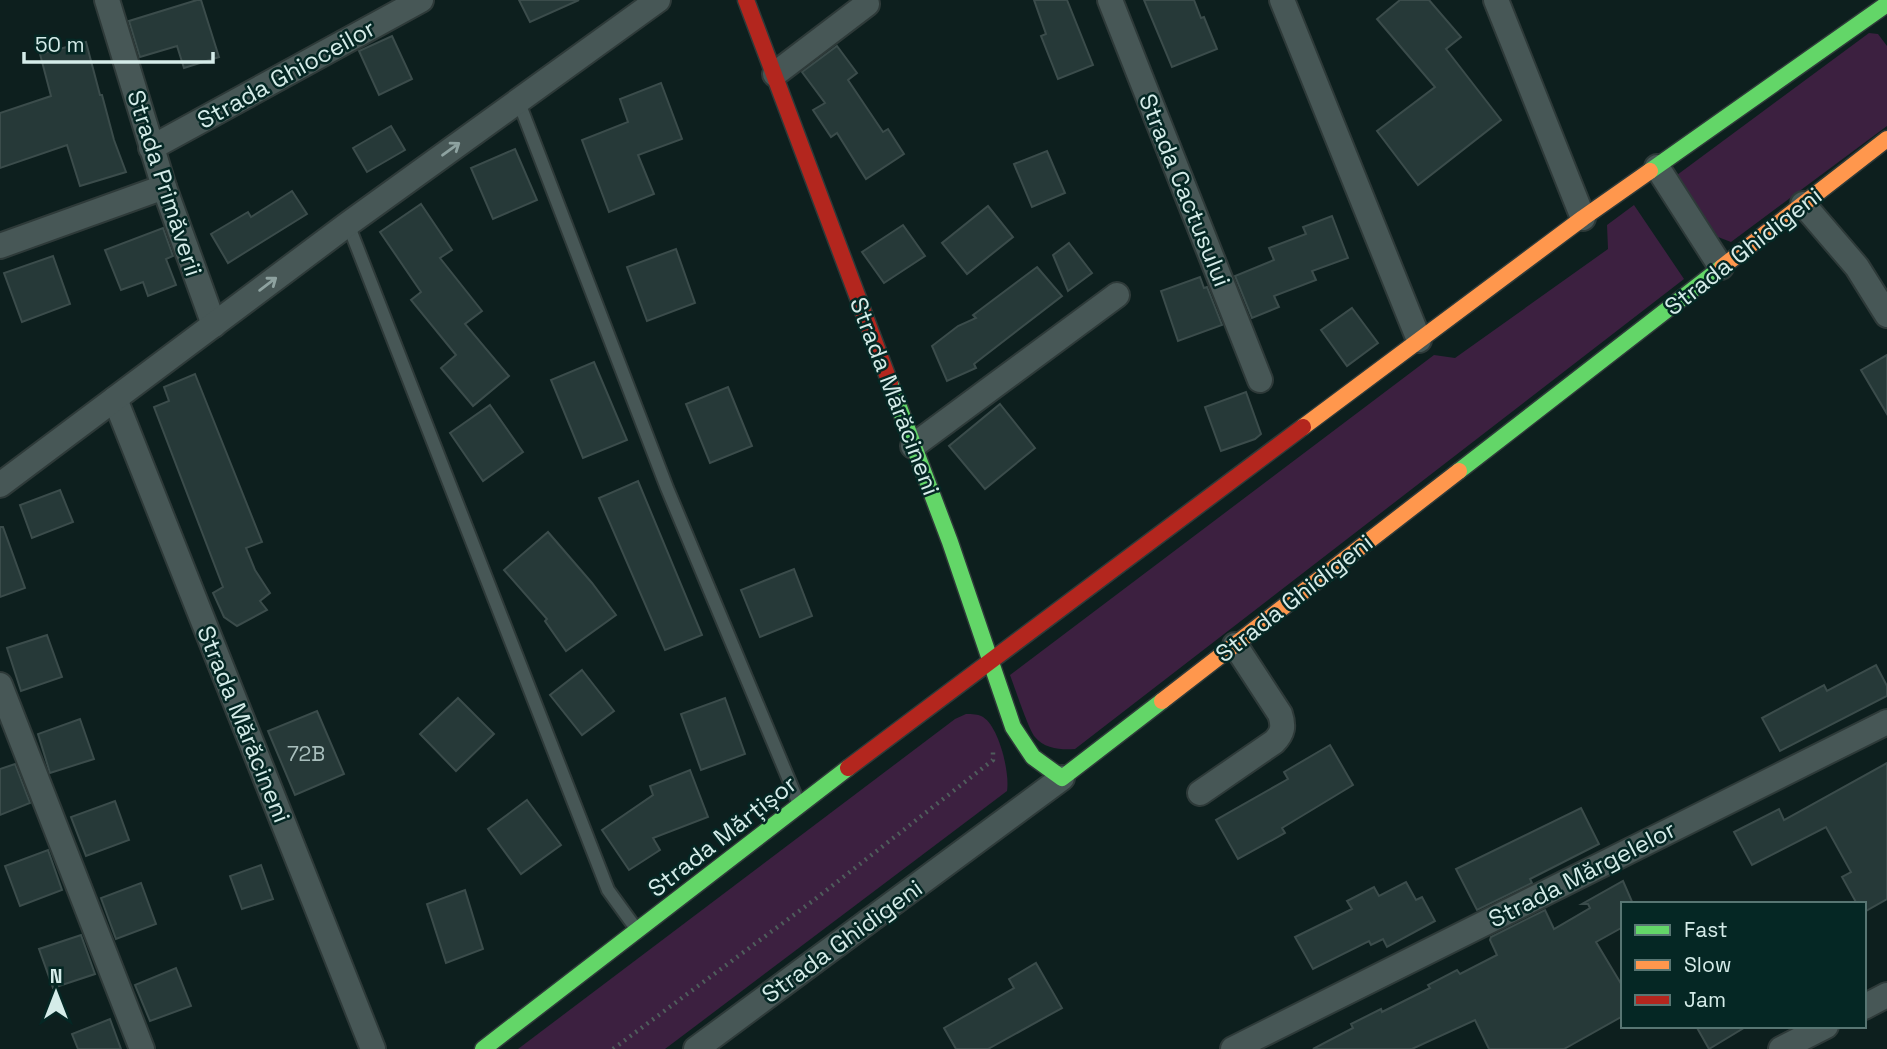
<svg xmlns="http://www.w3.org/2000/svg" width="1887" height="1049" font-family="'Space Grotesk',sans-serif">
  <style>
    .green { fill: #3c2040 }
    .building { fill: #263938; stroke: #3b4c4b; stroke-width: 2 }
    .lines { fill: none; stroke-linecap: round; stroke-linejoin: round }
    .lane-casing { stroke: #2e3a39; stroke-width: 16 }
    .street-casing { stroke: #2e3a39; stroke-width: 28 }
    .fast-casing { stroke: #2e3a39; stroke-width: 19 }
    .slow-casing { stroke: #2e3a39; stroke-width: 19 }
    .jam-casing { stroke: #2e3a39; stroke-width: 19 }
    .path { stroke: #4f5d5c; stroke-width: 4.5; stroke-dasharray: 2 5; stroke-linecap: butt }
    .lane { stroke: #475756; stroke-width: 12 }
    .street { stroke: #475756; stroke-width: 24 }
    .fast { stroke: #63d668; stroke-width: 16 }
    .slow { stroke: #ff974d; stroke-width: 16 }
    .jam { stroke: #b3261e; stroke-width: 16 }
    .oneway { stroke: #8ea2a0 }
    .labels { text-anchor: middle; dominant-baseline: central; stroke-width: 5; stroke-linejoin: round; paint-order: stroke }
    .number-label { font-size: 21px; fill: #a9bfbd }
    .street-label { font-size: 24px; fill: #d5ece9; stroke: #052724 }
  </style>
  <rect width="100%" height="100%" fill="#0d1f1e"/>
  <g class="green">
    <path d="M 1869,33 L 1878,34 L 1887,46 L 1887,126 L 1731,242 L 1718,237 L 1677,175 Z"/>
    <path d="M 1634,205 L 1684,279 L 1075,749 C 1062,750 1044,749 1035,737 C 1028,728 1015,688 1010,675 L 1434,355 L 1455,358 L 1608,249 L 1607,225 Z"/>
    <path d="M 966,714 C 972,714 978,714 983,717 C 999,727 1010,773 1007,791 L 665,1049 L 518,1049 L 955,719 Z"/>
  </g>
  <g class="building">
    <path d="M 197,0 L 201,0 L 219,57 L 184,68 L 177,46 L 140,57 L 129,21 Z"/>
    <path d="M 519,0 L 579,0 L 530,22 Z"/>
    <path d="M 1034,0 L 1067,0 L 1093,65 L 1058,79 L 1041,36 L 1046,34 Z"/>
    <path d="M 1144,0 L 1194,0 L 1201,18 L 1204,17 L 1217,49 L 1172,67 Z"/>
    <path d="M 1400,0 L 1429,0 L 1461,37 L 1446,49 L 1501,120 L 1418,185 L 1377,131 L 1435,87 L 1377,19 Z"/>
    <path d="M 392,36 L 412,79 L 379,95 L 359,51 Z"/>
    <path d="M 86,42 L 100,95 L 102,95 L 114,140 L 126,172 L 80,186 L 67,145 L 0,168 L 0,113 L 51,96 L 40,54 Z"/>
    <path d="M 837,46 L 857,73 L 848,80 L 883,132 L 888,129 L 904,154 L 866,179 L 837,133 L 831,137 L 813,110 L 825,103 L 802,72 Z"/>
    <path d="M 661,83 L 682,139 L 638,155 L 654,194 L 609,212 L 582,140 L 628,122 L 620,99 Z"/>
    <path d="M 391,126 L 405,150 L 367,172 L 353,148 Z"/>
    <path d="M 515,149 L 537,200 L 493,219 L 471,168 Z"/>
    <path d="M 1047,151 L 1065,193 L 1032,207 L 1014,164 Z"/>
    <path d="M 292,191 L 307,214 L 228,263 L 211,234 L 248,212 L 251,217 Z"/>
    <path d="M 421,204 L 452,250 L 440,258 L 482,311 L 465,324 L 509,376 L 473,406 L 441,368 L 456,355 L 411,300 L 421,292 L 380,232 Z"/>
    <path d="M 988,206 L 1013,237 L 967,274 L 942,243 Z"/>
    <path d="M 1332,216 L 1348,258 L 1312,271 L 1316,280 L 1274,296 L 1279,307 L 1252,318 L 1235,276 L 1274,260 L 1269,248 L 1306,234 L 1303,227 Z"/>
    <path d="M 903,225 L 925,256 L 884,283 L 862,252 Z"/>
    <path d="M 163,228 L 173,256 L 166,259 L 176,285 L 148,296 L 143,282 L 121,290 L 105,250 Z"/>
    <path d="M 1069,243 L 1092,273 L 1068,291 L 1053,255 Z"/>
    <path d="M 676,249 L 695,303 L 647,321 L 627,267 Z"/>
    <path d="M 53,256 L 70,304 L 22,322 L 4,273 Z"/>
    <path d="M 1037,267 L 1062,296 L 974,364 L 976,368 L 947,381 L 932,346 L 958,326 L 976,318 L 973,315 Z"/>
    <path d="M 1200,277 L 1204,288 L 1207,287 L 1222,325 L 1178,341 L 1161,291 Z"/>
    <path d="M 1352,308 L 1378,343 L 1347,366 L 1321,330 Z"/>
    <path d="M 1887,355 L 1887,414 L 1861,370 Z"/>
    <path d="M 594,362 L 627,440 L 583,458 L 551,380 Z"/>
    <path d="M 195,374 L 262,542 L 246,548 L 255,570 L 270,593 L 260,601 L 267,610 L 237,626 L 224,617 L 213,593 L 223,587 L 154,407 L 169,401 L 164,387 Z"/>
    <path d="M 728,387 L 752,446 L 710,463 L 686,404 Z"/>
    <path d="M 1246,392 L 1261,434 L 1255,439 L 1221,451 L 1205,407 Z"/>
    <path d="M 1000,404 L 1035,448 L 985,489 L 949,446 Z"/>
    <path d="M 490,405 L 523,452 L 483,481 L 450,433 Z"/>
    <path d="M 638,481 L 702,635 L 665,650 L 599,498 Z"/>
    <path d="M 60,490 L 73,522 L 32,538 L 20,505 Z"/>
    <path d="M 0,527 L 3,527 L 25,588 L 0,597 Z"/>
    <path d="M 548,532 L 592,583 L 616,615 L 566,651 L 545,621 L 547,619 L 504,570 Z"/>
    <path d="M 794,569 L 812,616 L 760,637 L 741,590 Z"/>
    <path d="M 47,635 L 62,677 L 21,691 L 7,648 Z"/>
    <path d="M 1876,665 L 1887,686 L 1887,696 L 1780,751 L 1762,718 L 1824,685 L 1827,691 Z"/>
    <path d="M 582,670 L 614,711 L 582,735 L 550,695 Z"/>
    <path d="M 458,698 L 494,734 L 456,771 L 420,734 Z"/>
    <path d="M 725,698 L 745,754 L 701,770 L 681,714 Z"/>
    <path d="M 317,711 L 344,774 L 295,795 L 268,731 Z"/>
    <path d="M 80,719 L 94,759 L 50,773 L 38,734 Z"/>
    <path d="M 1330,745 L 1353,785 L 1282,828 L 1285,833 L 1238,859 L 1216,820 L 1288,779 L 1284,772 Z"/>
    <path d="M 1887,763 L 1887,899 L 1864,912 L 1864,904 L 1857,904 L 1842,877 L 1851,872 L 1826,827 L 1752,865 L 1734,832 L 1779,809 L 1784,820 Z"/>
    <path d="M 15,764 L 30,803 L 0,815 L 0,769 Z"/>
    <path d="M 690,770 L 708,817 L 653,838 L 660,850 L 629,870 L 602,830 L 653,795 L 650,786 Z"/>
    <path d="M 527,800 L 561,845 L 521,874 L 488,829 Z"/>
    <path d="M 115,801 L 129,840 L 86,856 L 71,817 Z"/>
    <path d="M 1581,808 L 1599,844 L 1530,879 L 1532,883 L 1477,910 L 1456,869 Z"/>
    <path d="M 48,850 L 62,890 L 20,906 L 5,866 Z"/>
    <path d="M 261,865 L 273,899 L 242,909 L 230,876 Z"/>
    <path d="M 1623,881 L 1633,904 L 1623,904 L 1623,927 L 1596,942 L 1623,987 L 1623,1016 L 1564,1049 L 1489,1049 L 1475,1020 L 1412,1049 L 1313,1049 L 1353,1028 L 1351,1024 L 1381,1009 L 1382,1012 L 1430,988 L 1428,985 L 1457,970 L 1460,974 L 1497,955 L 1490,940 L 1491,937 L 1545,910 L 1554,929 L 1590,908 L 1588,904 L 1582,904 Z"/>
    <path d="M 1406,882 L 1416,900 L 1422,897 L 1435,921 L 1387,947 L 1383,939 L 1371,945 L 1369,941 L 1313,969 L 1295,937 L 1352,909 L 1347,901 L 1374,887 L 1379,896 Z"/>
    <path d="M 141,883 L 156,924 L 116,939 L 101,898 Z"/>
    <path d="M 465,890 L 483,949 L 446,963 L 427,904 Z"/>
    <path d="M 81,935 L 95,974 L 53,988 L 39,949 Z"/>
    <path d="M 1036,963 L 1062,1008 L 988,1049 L 956,1049 L 944,1028 L 1014,988 L 1009,979 Z"/>
    <path d="M 176,968 L 191,1006 L 150,1021 L 135,985 Z"/>
    <path d="M 110,1019 L 121,1049 L 78,1049 L 72,1034 Z"/>
    <path d="M 1696,1026 L 1747,1026 L 1709,1049 Z"/>
  </g>
  <g class="lines">
    <defs>
      <g id="lane">
        <path d="M 518,100 L 667,488 L 799,804"/>
        <path d="M 348,224 L 608,890 L 637,930"/>
      </g>
      <g id="street">
        <path d="M 107,0 L 164,187 L 214,325"/>
        <path d="M 1110,0 L 1260,380"/>
        <path d="M 1282,0 L 1419,340"/>
        <path d="M 1496,0 L 1583,218"/>
        <path d="M 775,74 L 867,4"/>
        <path d="M 151,148 L 421,0"/>
        <path d="M 1657,167 L 1721,267"/>
        <path d="M 1803,204 L 1857,267 L 1887,315"/>
        <path d="M 0,246 L 164,187"/>
        <path d="M 115,399 L 373,1049"/>
        <path d="M 913,446 L 1117,295"/>
        <path d="M 0,485 L 348,224 L 658,0"/>
        <path d="M 0,685 L 142,1049"/>
        <path d="M 1200,793 L 1274,742 C 1283,733 1284,726 1280,714 L 1235,645"/>
        <path d="M 1864,1007 L 1887,995"/>
        <path d="M 696,1049 L 1062,778"/>
        <path d="M 1233,1049 L 1887,722"/>
        <path d="M 1781,1049 L 1826,1026"/>
      </g>
      <g id="fast">
        <path d="M 1650,171 L 1887,4"/>
        <path d="M 890,383 L 950,542 L 1013,727 L 1033,757 L 1062,778 L 1162,701"/>
        <path d="M 1459,471 L 1722,267"/>
        <path d="M 483,1049 L 848,768"/>
      </g>
      <g id="slow">
        <path d="M 1722,267 L 1887,139"/>
        <path d="M 1303,427 L 1583,218 L 1650,171"/>
        <path d="M 1162,701 L 1459,471"/>
      </g>
      <g id="jam">
        <path d="M 746,0 L 890,383"/>
        <path d="M 848,768 L 1303,427"/>
      </g>
    </defs>
    <use href="#lane" class="lane-casing"/>
    <use href="#street" class="street-casing"/>
    <use href="#fast" class="fast-casing"/>
    <use href="#slow" class="slow-casing"/>
    <use href="#jam" class="jam-casing"/>
    <path class="path" d="M 613,1049 L 814,900 L 993,760 L 993,752"/>
    <use href="#lane" class="lane"/>
    <use href="#street" class="street"/>
    <use href="#fast" class="fast"/>
    <use href="#slow" class="slow"/>
    <use href="#jam" class="jam"/>
  </g>
  <defs><path id="oneway-shaft" d="M-6 0H5M1.5-3L5.5 0L1.5 3" fill="none" stroke-width="1.6" stroke-linecap="round" stroke-linejoin="round" transform="scale(1.75)"/></defs>
  <g class="oneway">
    <use href="#oneway-shaft" transform="translate(451 149) rotate(-36)"/>
    <use href="#oneway-shaft" transform="translate(268 284) rotate(-37)"/>
  </g>
  <g class="labels">
    <g class="number-label">
      <text x="306" y="753">72B</text>
    </g>
    <g class="street-label">
      <text transform="translate(286 74) rotate(-29)">Strada Ghioceilor</text>
      <text transform="translate(165 183) rotate(72)">Strada Primăverii</text>
      <text transform="translate(1185 190) rotate(68)">Strada Cactusului</text>
      <text transform="translate(1743 251) rotate(-38)">Strada Ghidigeni</text>
      <text transform="translate(895 396) rotate(69)">Strada Mărăcineni</text>
      <text transform="translate(1294 598) rotate(-38)">Strada Ghidigeni</text>
      <text transform="translate(244 724) rotate(68)">Strada Mărăcineni</text>
      <text transform="translate(722 836) rotate(-38)">Strada Mărțișor</text>
      <text transform="translate(1582 874) rotate(-27)">Strada Mărgelelor</text>
      <text transform="translate(842 941) rotate(-36)">Strada Ghidigeni</text>
    </g>
  </g>
  <rect x="1621" y="902" width="245" height="126" fill="#052724" stroke="#587673" stroke-width="2"/>
  <rect x="1635" y="925" width="35" height="10" fill="#63d668" stroke="#587673" stroke-width="2"/>
  <text x="1684" y="937" font-size="21" fill="#d5ece9">Fast</text>
  <rect x="1635" y="960" width="35" height="10" fill="#ff974d" stroke="#587673" stroke-width="2"/>
  <text x="1684" y="972" font-size="21" fill="#d5ece9">Slow</text>
  <rect x="1635" y="995" width="35" height="10" fill="#b3261e" stroke="#587673" stroke-width="2"/>
  <text x="1684" y="1007" font-size="21" fill="#d5ece9">Jam</text>
  <g transform="translate(56 993)" stroke="#052724" stroke-width="5" paint-order="stroke">
  <path d="M0-5L12 26L0 18L-12 26Z" fill="#d5ece9"/>
  <text y="-10" font-size="19" font-weight="bold" text-anchor="middle" fill="#d5ece9">N</text>
  </g>
  <path d="M24 52v10h189v-10" fill="none" stroke="#d5ece9" stroke-width="3.5"/>
  <text x="35" y="52" font-size="21" fill="#d5ece9" stroke="#052724" stroke-width="5" paint-order="stroke">50 m</text>
</svg>
